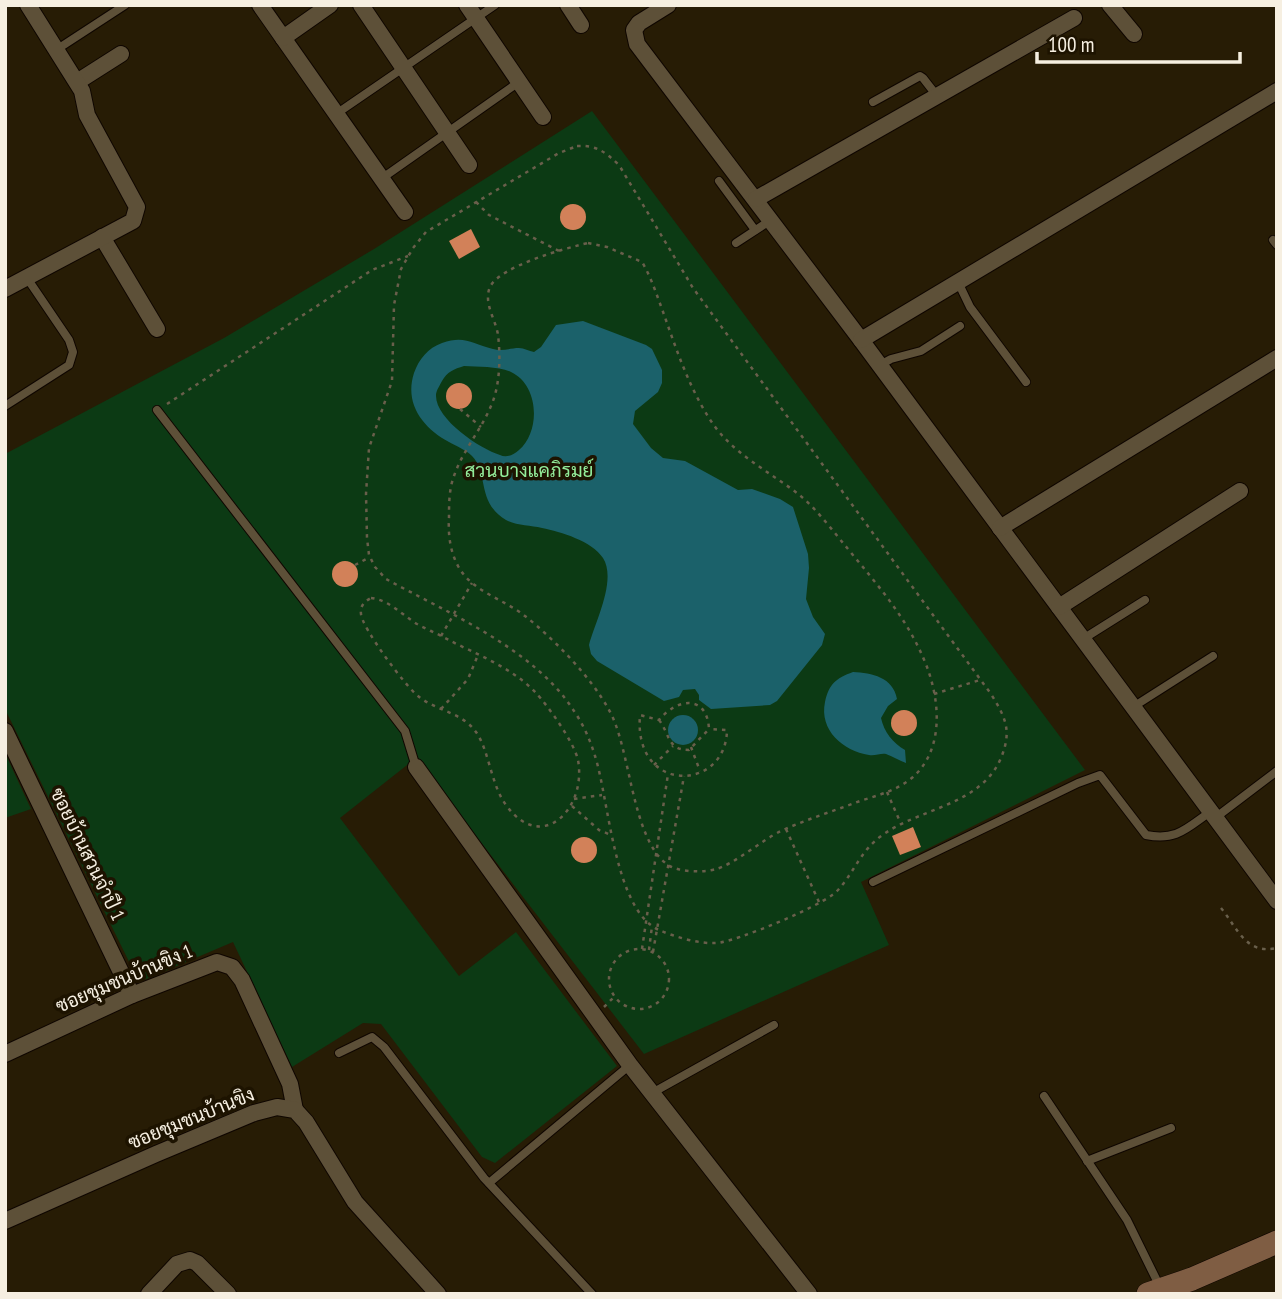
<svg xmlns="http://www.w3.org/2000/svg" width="1282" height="1299" font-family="'PT Sans Narrow',Sarabun,sans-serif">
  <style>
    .green { fill: #0c3a14 }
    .water { fill: #1b616a; fill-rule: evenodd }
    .building { fill: #d28159 }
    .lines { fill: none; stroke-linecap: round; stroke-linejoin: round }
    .lane-casing { stroke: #0f0600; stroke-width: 10 }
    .street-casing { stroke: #0f0600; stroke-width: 18 }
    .secondary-casing { stroke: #0f0600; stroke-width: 24 }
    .path { stroke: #695f4b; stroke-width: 2.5; stroke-dasharray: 3.5 5; stroke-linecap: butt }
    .lane { stroke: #5d5038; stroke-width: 8 }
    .street { stroke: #5d5038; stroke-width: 16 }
    .secondary { stroke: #7f5d43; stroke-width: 23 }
    .labels { text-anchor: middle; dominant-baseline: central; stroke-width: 7; stroke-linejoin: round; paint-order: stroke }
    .park-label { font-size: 19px; fill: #93ed9a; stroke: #1d1300 }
    .street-label { font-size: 19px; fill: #f6efe1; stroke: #1d1300 }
  </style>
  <rect width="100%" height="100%" fill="#271c05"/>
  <g class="green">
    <path d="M 592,111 L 1085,770 L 861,882 L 889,945 L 644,1054 L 416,758 L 340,818 L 459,976 L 516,932 L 617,1066 L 495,1163 L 482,1157 L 381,1024 L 363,1023 L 292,1067 L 233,942 L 139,982 L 5,709 L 5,454 L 224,338 L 374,249 Z"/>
    <path d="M 5,753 L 31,809 L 5,818 Z"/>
  </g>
  <g class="water">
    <path d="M 583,321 L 646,345 L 652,349 L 662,370 L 662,383 L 658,392 L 635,411 L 633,424 L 651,448 L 663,458 L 685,461 L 738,490 L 752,489 L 780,499 L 793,507 L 808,554 L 809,568 L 806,599 L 813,617 L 825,634 L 822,645 L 777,701 L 770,705 L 711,709 L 699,700 L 699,695 L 695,689 L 683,690 L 679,697 L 664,701 L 597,661 L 591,654 L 589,645 C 595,622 617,580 603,558 C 592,541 561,532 542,528 C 530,525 517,526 506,520 C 476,502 489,473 472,456 C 466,450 456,446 449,442 C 423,428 404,404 414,373 C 419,359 428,348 442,343 C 465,335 472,344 493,349 C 502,352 510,348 519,348 C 524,348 529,351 534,352 L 541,347 L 556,325 ZM 464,366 C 478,367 498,366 511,372 C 539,385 541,431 519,450 C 514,455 506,458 500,455 C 480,449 435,419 436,395 C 436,391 440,385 442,381 C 447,372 454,369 464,366 Z"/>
    <path d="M 853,672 C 872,673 893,677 897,699 L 888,706 L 881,718 C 884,732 893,743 905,750 L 906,763 C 900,761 892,756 886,754 C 881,753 875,756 869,755 C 843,751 819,730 825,702 C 829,684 836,678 853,672 Z"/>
    <circle cx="683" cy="730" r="15"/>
  </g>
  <g class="building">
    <circle cx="573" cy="217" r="13"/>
    <path d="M 471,229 L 480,247 L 459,259 L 449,241 Z"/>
    <circle cx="459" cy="396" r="13"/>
    <circle cx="345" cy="574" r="13"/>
    <circle cx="904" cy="723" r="13"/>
    <path d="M 913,827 L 921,847 L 900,855 L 892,836 Z"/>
    <circle cx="584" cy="850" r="13"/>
  </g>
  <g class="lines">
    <defs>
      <g id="lane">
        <path d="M 56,50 L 125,5"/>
        <path d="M 873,102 L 920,76 L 923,78 L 937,96"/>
        <path d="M 336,114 L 495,5"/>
        <path d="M 381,179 L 519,82"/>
        <path d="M 719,181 L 755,230"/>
        <path d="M 1273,240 L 1277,245"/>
        <path d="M 736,243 L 771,220"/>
        <path d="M 958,282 L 970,307 L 1026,382"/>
        <path d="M 880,365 L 891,359 L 921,351 L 960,326"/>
        <path d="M 5,406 L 69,365 L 73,352 L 69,340 L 27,278"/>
        <path d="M 157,410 L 405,731 L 416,767"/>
        <path d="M 1083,639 L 1145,600"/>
        <path d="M 1133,707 L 1213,656"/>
        <path d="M 1215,818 L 1277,771"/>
        <path d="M 873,882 L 1078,783 L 1100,775 L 1146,835 C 1176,841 1186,829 1210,812"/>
        <path d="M 339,1053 L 372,1037 L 384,1047 L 484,1178 L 592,1294"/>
        <path d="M 652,1093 L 774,1025"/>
        <path d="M 1044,1096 L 1127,1220 L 1160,1287"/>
        <path d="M 1087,1161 L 1171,1128"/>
        <path d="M 489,1183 L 630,1065"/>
      </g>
      <g id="street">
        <path d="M 260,5 L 405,212"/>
        <path d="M 361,5 L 469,165"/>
        <path d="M 467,5 L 543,117"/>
        <path d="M 568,5 L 581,25"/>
        <path d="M 668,5 L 639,23 L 634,30 L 637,44 L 861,340 L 1277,901"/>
        <path d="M 1110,5 L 1134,34"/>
        <path d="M 283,38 L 330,5"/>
        <path d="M 77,82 L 121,54"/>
        <path d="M 756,199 L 1074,18"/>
        <path d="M 102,237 L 157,329"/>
        <path d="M 5,289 L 133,221 L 137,207 L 87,115 L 82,91 L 28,5"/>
        <path d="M 861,340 L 1277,91"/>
        <path d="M 1000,528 L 1277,358"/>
        <path d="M 1059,607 L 1240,491"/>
        <path d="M 5,731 L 132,995"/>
        <path d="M 416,767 L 630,1065 L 809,1294"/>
        <path d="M 5,1054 L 132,995 L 217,962 L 232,967 L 242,980 L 290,1084 L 295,1110"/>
        <path d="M 5,1221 L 156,1154 L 254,1113 L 277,1107 L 295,1110 L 306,1122 L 355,1202 L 438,1294"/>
        <path d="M 149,1294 L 177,1264 L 190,1260 L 197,1263 L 228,1294"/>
      </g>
      <path id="secondary" d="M 1148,1294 L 1192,1279 L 1277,1242"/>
    </defs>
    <use href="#lane" class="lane-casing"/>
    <use href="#street" class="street-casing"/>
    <use href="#secondary" class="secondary-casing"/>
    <g class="path">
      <path d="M 577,146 C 597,145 605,152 619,165 L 693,288 L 991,694 C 1006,718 1012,731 1001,758 C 981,805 921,808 884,834 C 860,850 855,872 837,891 C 824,905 736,942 716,943 C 699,944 675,937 659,930 C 614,910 609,799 595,756 C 590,739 582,722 572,708 C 532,648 448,613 386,579 L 375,567 L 369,555 L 367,538 L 366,494 L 369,448 L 392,381 L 394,305 L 401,269 L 413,248 L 426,232 L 559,153 Z"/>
      <path d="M 476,202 L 489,215 L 559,251"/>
      <path d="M 588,243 L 607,247 L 642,262 C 651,277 656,293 662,309 C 676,348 689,389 713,424 C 734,454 768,471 797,493 C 816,508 832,530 848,549 C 879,587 909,620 927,667 C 940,702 944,749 913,777 C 898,790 879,795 860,801 C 834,811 807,819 781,831 C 762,840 733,865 716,869 C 704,873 678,872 668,865 C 631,839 631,748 609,710 C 591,677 554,639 525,616 C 504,599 472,592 458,566 C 450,551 448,534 449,518 C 449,504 449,489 454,476 C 465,444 491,420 497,386 C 500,370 500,351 498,335 C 496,320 483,303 490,287 C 500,266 566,248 588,243 Z"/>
      <path d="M 167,404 L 372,270 L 408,256"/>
      <path d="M 460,409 L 481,427"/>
      <path d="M 355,565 L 370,557"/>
      <path d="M 371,598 C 389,600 401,614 417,624 C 426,629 436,633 445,638 C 475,654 512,667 536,693 C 548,706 574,742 578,760 C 587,808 542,855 506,805 C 491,785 489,750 476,732 C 462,712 436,711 418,696 C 406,687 362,628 361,614 C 360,606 364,602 371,598 Z"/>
      <path d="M 441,636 L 472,583"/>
      <path d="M 934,694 L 980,680"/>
      <path d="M 441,709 L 468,679 L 478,655"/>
      <path d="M 659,720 C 670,734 667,750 689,750 L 709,729 C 707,694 677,698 659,720 L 640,715 C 633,795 726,792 727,730 L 709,729"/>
      <path d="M 691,747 L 700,771"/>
      <path d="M 654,765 L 673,746"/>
      <path d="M 887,792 L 901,824"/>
      <path d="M 574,799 L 602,795"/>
      <path d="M 572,806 L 599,830 L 611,835"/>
      <path d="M 786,829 L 819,902"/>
      <path d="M 1221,908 C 1238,929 1246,955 1277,948"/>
      <circle cx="639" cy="979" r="30"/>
      <path d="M 642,949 L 668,774"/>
      <path d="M 649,950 L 652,926"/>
      <path d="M 653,952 L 684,776"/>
      <path d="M 604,1007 L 614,997"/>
    </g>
    <use href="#lane" class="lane"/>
    <use href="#street" class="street"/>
    <use href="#secondary" class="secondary"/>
  </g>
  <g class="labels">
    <g class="park-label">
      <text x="529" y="470">สวนบางแคภิรมย์</text>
    </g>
    <g class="street-label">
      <text transform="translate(88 854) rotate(64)">ซอยบ้านสวนจำปี 1</text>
      <text transform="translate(124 978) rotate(-23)">ซอยชุมชนบ้านขิง 1</text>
      <text transform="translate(191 1118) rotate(-22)">ซอยชุมชนบ้านขิง</text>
    </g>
  </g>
  <rect width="1282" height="1299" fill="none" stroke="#f6efe1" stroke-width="14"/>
  <path d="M1037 52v10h203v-10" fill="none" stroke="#f6efe1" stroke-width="3.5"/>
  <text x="1048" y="52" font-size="21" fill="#f6efe1" stroke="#1d1300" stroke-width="5" paint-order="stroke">100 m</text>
</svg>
